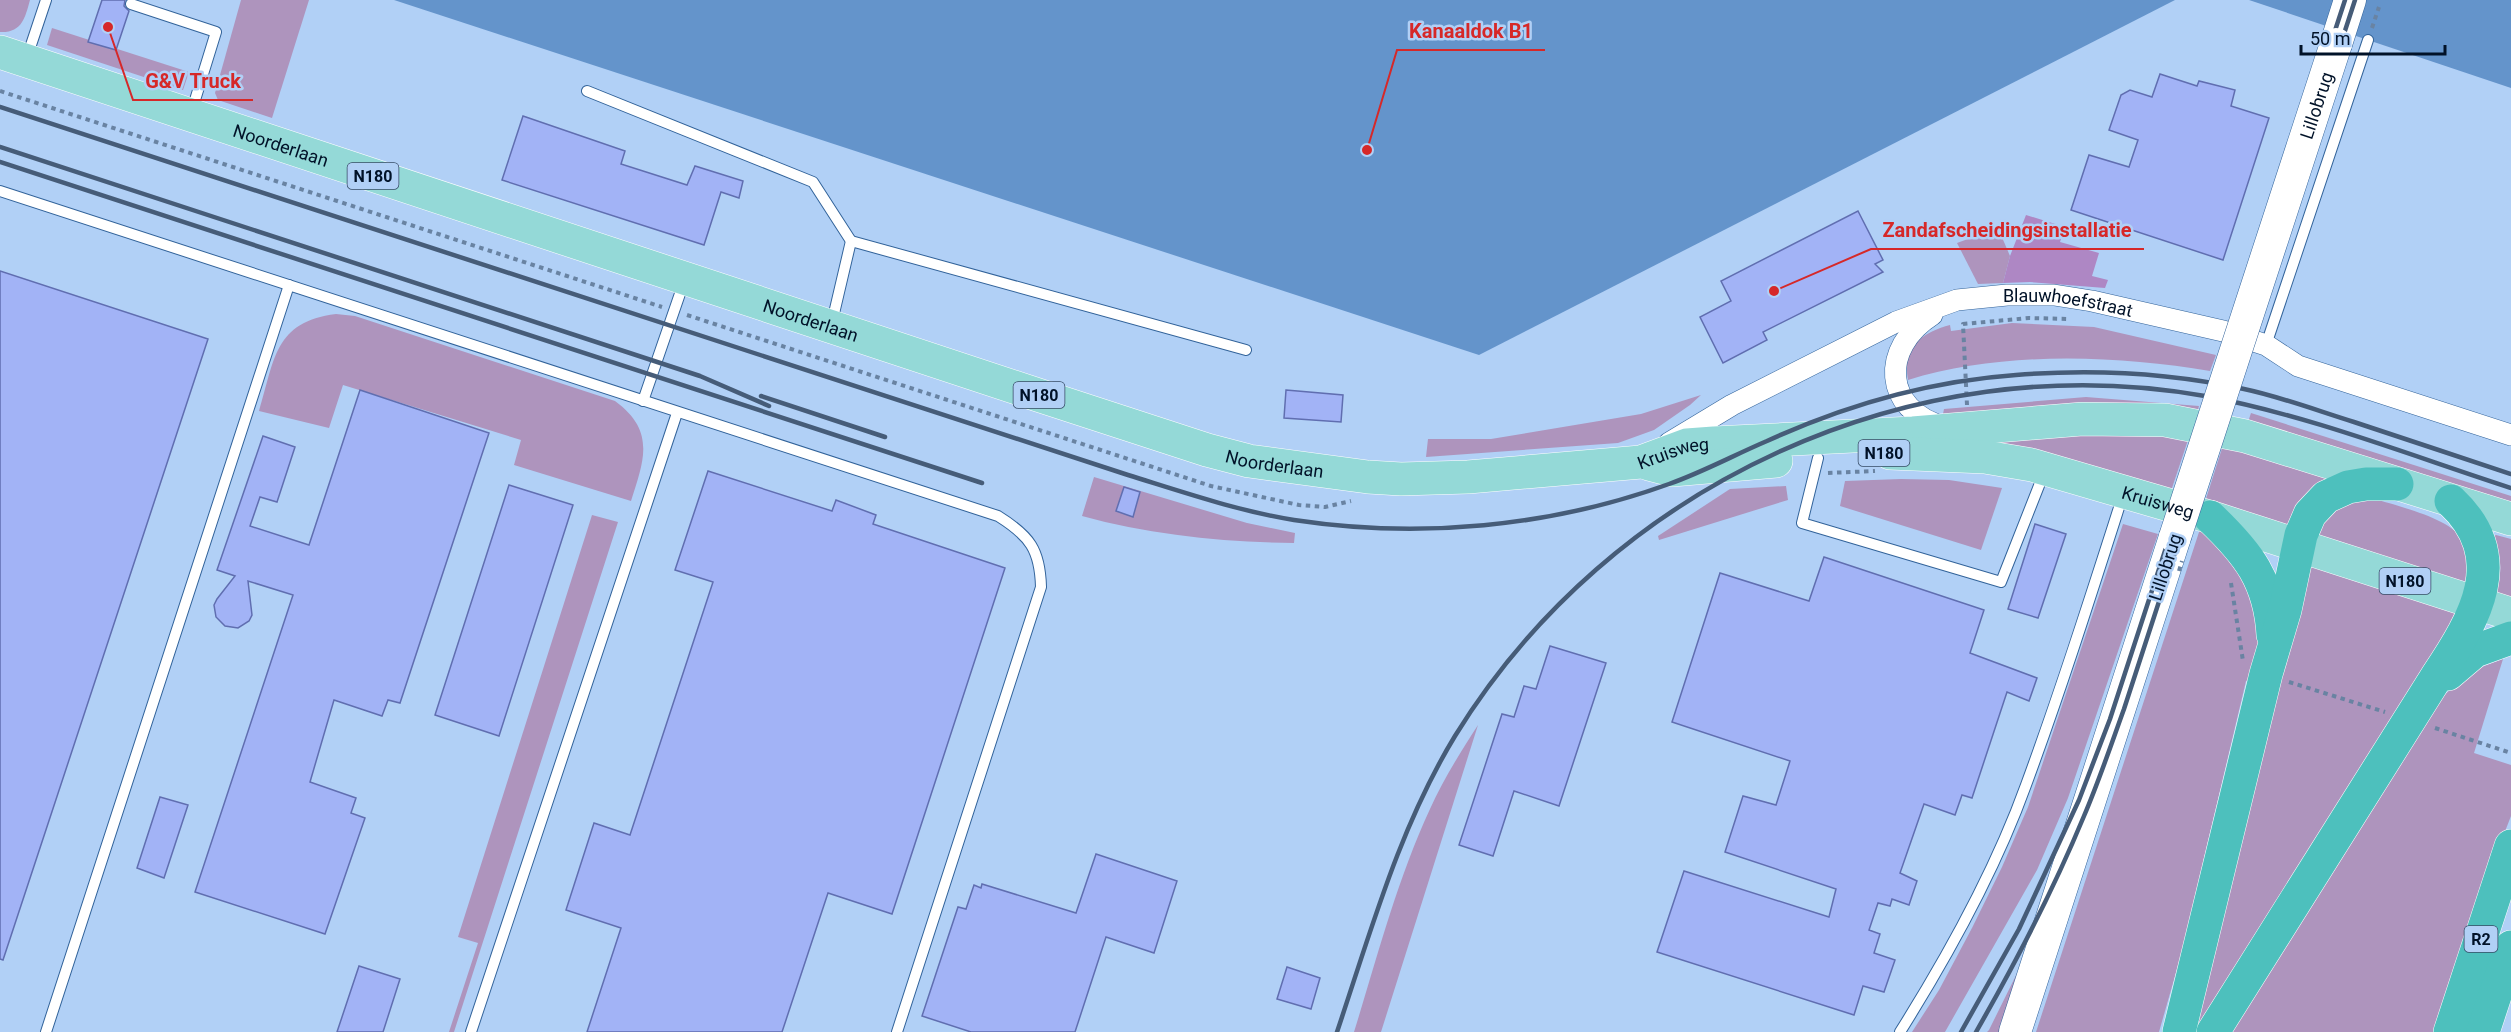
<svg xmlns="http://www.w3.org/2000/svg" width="2511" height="1032" font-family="Roboto,sans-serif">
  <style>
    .green { fill: #ae94bd }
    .forest { fill: #ae87c4 }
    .water { fill: #6494cb }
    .building { fill: #a2b3f6; stroke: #606eb0; stroke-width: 1.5 }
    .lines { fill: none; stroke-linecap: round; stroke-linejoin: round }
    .lane-casing { stroke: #32639a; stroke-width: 12 }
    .street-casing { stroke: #32639a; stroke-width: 22 }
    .secondary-casing { stroke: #32639a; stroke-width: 33 }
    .primary-casing { stroke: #fff; stroke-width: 34 }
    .highway-casing { stroke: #fff; stroke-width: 34 }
    .path { stroke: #6983a2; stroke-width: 4; stroke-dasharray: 4.5 4.5; stroke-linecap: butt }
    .lane { stroke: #fff; stroke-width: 10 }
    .street { stroke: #fff; stroke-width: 21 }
    .secondary { stroke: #fff; stroke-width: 32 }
    .primary { stroke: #94d9d7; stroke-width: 33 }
    .highway { stroke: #4dc0bd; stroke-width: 33 }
    .rail { stroke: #465c78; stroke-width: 4.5 }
    .secondary-bridge-casing { stroke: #32639a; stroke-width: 33; stroke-linecap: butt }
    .path-bridge { stroke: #6983a2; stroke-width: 4; stroke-dasharray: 4.5 4.5; stroke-linecap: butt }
    .secondary-bridge { stroke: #fff; stroke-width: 32 }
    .labels { text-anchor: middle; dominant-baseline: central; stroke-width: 5; stroke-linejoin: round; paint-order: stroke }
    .shield { fill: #b1d0f6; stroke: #364b66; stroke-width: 1.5 }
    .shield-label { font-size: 16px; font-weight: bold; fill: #011228 }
    .street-label { font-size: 18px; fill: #011228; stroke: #b1d0f6 }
    .leader { fill: none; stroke: #d62828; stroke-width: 2 }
    .callout-dot { fill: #d62828; stroke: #b1d0f6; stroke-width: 2 }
    .callout-label { font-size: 20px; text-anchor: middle; font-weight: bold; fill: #d62828; stroke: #b1d0f6; stroke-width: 5; stroke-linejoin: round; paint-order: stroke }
  </style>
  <rect width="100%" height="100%" fill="#b1d0f6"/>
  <g class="green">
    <path d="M 0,0 L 30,0 C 25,18 22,33 0,32 Z"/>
    <path d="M 241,0 L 309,0 L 272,118 L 218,100 L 215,93 Z"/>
    <path d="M 52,28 L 189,72 L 183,90 L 47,45 Z"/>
    <path d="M 1998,228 L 2010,256 L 2003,283 L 1978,284 L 1957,243 Z"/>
    <path d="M 336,314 L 355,316 L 615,401 C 656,431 644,460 631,501 L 514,465 L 521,440 L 343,385 L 329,428 L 259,411 C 275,359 274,322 336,314 Z"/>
    <path d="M 2012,323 L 2094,327 L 2216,355 L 2210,371 C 2114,355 2002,351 1908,380 C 1902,347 1921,333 1950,325 L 1951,331 Z"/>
    <path d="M 1701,395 L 1690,405 L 1654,430 L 1618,443 L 1426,457 L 1428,439 L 1491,439 L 1641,414 Z"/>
    <path d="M 2086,397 L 2199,406 L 2197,413 L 1943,414 L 1944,409 Z"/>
    <path d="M 2251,413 L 2511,496 L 2511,505 L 2248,422 Z"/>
    <path d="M 2191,431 L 2170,494 L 1971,436 Z"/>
    <path d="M 2225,439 L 2339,475 L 2287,530 L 2204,505 Z"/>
    <path d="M 1094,477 L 1247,523 L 1295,533 L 1294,543 C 1223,542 1150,535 1082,516 Z"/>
    <path d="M 1901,479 L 1949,480 L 2002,488 L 1981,550 L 1840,506 L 1845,481 Z"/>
    <path d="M 1786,486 L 1788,500 L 1659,540 L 1658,536 L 1730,489 Z"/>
    <path d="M 2372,498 C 2396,506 2453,518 2464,542 C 2469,553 2469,571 2471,584 L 2312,539 L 2339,502 Z"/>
    <path d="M 592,515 L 618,522 L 454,1032 L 449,1032 L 478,943 L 458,937 Z"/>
    <path d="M 2123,524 L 2158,534 L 2068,798 L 2037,870 L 1945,1032 L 1912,1032 L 1939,990 L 1972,928 L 2002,867 L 2028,807 Z"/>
    <path d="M 2200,529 L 2227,545 L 2262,621 L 2254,676 L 2246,681 L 2181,955 L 2159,1032 L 2036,1032 Z"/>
    <path d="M 2496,535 L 2511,539 L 2511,602 L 2496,597 C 2499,583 2502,570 2499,556 C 2497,549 2493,544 2492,537 Z"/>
    <path d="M 2304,563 L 2463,613 L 2200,1032 L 2193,1032 Z"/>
    <path d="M 2503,659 L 2474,753 L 2511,765 L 2511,816 L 2466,932 L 2433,1032 L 2229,1032 L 2440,699 L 2471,671 Z"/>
    <path d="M 1478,725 L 1381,1032 L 1354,1032 C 1377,958 1397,880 1430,809 C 1443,780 1460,753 1478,725 Z"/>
    <path d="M 2028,951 L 2001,1032 L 1987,1032 L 1989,1030 Z"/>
  </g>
  <path class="forest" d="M 2026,215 L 2065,227 L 2060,242 L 2099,253 L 2092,276 L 2108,280 L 2105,288 L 2030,282 L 2003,283 L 2010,256 Z"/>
  <g class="water">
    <path d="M 394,0 L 2175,0 L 1479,355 Z"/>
    <path d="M 2249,0 L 2511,0 L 2511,88 Z"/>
  </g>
  <g class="building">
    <path d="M 102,0 L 125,0 L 124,6 L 129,11 L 116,50 L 88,42 Z"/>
    <path d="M 2160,74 L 2197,86 L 2199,81 L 2235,90 L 2231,106 L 2269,118 L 2223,260 L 2071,210 L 2089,155 L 2129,167 L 2138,140 L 2109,130 L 2121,95 L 2130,90 L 2152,97 Z"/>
    <path d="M 523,116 L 625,151 L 621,164 L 687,185 L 695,166 L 743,181 L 739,198 L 721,192 L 704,245 L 502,180 Z"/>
    <path d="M 1858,211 L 1883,260 L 1875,264 L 1883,272 L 1763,332 L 1767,340 L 1723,363 L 1700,317 L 1731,301 L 1721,281 Z"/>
    <path d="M 0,271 L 208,339 L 3,960 L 0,959 Z"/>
    <path d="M 360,390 L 489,433 L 400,703 L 388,700 L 382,716 L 334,700 L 310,782 L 356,798 L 351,813 L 365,818 L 325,934 L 195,892 L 293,595 L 248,581 L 252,615 L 249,621 L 238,628 L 225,626 L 216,617 L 214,605 L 217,599 L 235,576 L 217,570 L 263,436 L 295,447 L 277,502 L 260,497 L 250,526 L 309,545 Z"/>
    <path d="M 1286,390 L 1343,395 L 1341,422 L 1284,418 Z"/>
    <path d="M 708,471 L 832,511 L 836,500 L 876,515 L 873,524 L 1005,568 L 892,914 L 828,893 L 782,1032 L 587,1032 L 621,928 L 566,910 L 594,823 L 630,835 L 713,582 L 675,570 Z"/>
    <path d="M 509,485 L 573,505 L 499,736 L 435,715 Z"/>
    <path d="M 1124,487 L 1140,492 L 1133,517 L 1116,511 Z"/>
    <path d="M 2035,524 L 2066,534 L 2038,618 L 2008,609 Z"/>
    <path d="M 1824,557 L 1984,610 L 1970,653 L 2037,678 L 2029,701 L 2007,692 L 1972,798 L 1962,795 L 1955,815 L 1924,804 L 1900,873 L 1917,881 L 1909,905 L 1892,899 L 1890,906 L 1878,903 L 1869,930 L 1880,934 L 1874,953 L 1895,960 L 1884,992 L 1863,986 L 1854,1015 L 1657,952 L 1684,871 L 1829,917 L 1836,889 L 1725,852 L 1743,796 L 1776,805 L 1790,761 L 1672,722 L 1720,573 L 1809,601 Z"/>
    <path d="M 1550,646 L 1606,663 L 1559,806 L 1514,791 L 1493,856 L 1459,845 L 1502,714 L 1514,717 L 1524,686 L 1536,689 Z"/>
    <path d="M 160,797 L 188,805 L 164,878 L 137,868 Z"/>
    <path d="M 1096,854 L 1177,881 L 1154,953 L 1106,937 L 1075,1032 L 971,1032 L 922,1016 L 958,907 L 966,909 L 974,885 L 981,888 L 982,884 L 1076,913 Z"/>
    <path d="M 359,966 L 400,979 L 383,1032 L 337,1032 Z"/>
    <path d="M 1287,967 L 1320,978 L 1311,1009 L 1277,999 Z"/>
  </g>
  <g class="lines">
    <defs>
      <g id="lane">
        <path d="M 131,4 L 216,32 L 191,113"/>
        <path d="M 27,57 L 46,0"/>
        <path d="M 587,91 L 813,182 L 851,241"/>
        <path d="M 0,191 L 998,516 C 1030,536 1040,550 1041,587 L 897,1032"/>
        <path d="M 832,322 L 851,241 L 1246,350"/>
        <path d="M 2266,345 L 2368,40"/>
        <path d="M 643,401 L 684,282"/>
        <path d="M 1818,458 L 1802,523 L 2001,582 L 2044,473"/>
        <path d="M 46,1032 L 289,285"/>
        <path d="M 471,1032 L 677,413"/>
        <path d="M 1900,1032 C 1949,954 1995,871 2026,785 C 2061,690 2092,592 2123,495"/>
      </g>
      <g id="street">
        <path d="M 1932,315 C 1880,348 1883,410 1944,427"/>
        <path id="s1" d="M 1669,443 L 1732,405 L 1896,322 L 1957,300 L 2007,295 L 2054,295 L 2092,301 L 2223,331 L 2266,345 L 2298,366 L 2511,435"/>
      </g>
      <g id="secondary">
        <path d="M 2336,44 L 2350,0"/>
        <path d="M 2015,1032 L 2175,537"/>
      </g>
      <g id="primary">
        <path id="s2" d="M 0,52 L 1038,395 L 1207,450 L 1249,461 L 1368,477 L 1401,479 L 1468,477 L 1641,462 L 1687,445 L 1714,443 L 1913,433 L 2082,419 L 2165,420 L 2245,436 L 2511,519"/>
        <path id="s3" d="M 1890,453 L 1985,457 L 2032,465 L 2210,517 L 2511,614"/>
        <path d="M 1649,464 L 1672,470 L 1776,461"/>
      </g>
      <g id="highway">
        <path d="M 2210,517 C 2248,553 2270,581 2273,635"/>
        <path d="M 2448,674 L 2475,651 L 2511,638"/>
        <path d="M 2179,1032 L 2266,674 L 2285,610 L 2301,535 L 2310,514 L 2326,497 L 2348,487 L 2366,484 L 2397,484"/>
        <path d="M 2213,1032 L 2437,676 C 2476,618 2511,557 2451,501"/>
        <path d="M 2450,1032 L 2511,846"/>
        <path d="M 2483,1032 L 2511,947"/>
      </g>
    </defs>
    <use href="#lane" class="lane-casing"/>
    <use href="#street" class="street-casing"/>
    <use href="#secondary" class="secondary-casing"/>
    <use href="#primary" class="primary-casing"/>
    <use href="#highway" class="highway-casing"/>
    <g class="path">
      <path d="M 2372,28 L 2379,7"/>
      <path d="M 0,91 L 662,307"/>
      <path d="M 687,315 L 1211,486 L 1299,505 L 1325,507 L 1351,501"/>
      <path d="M 1967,405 L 1963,324 L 2029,318 L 2069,319"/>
      <path d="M 1828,473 L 1875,471"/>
      <path d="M 2231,583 L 2243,661"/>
      <path d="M 2289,682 L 2385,712"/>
      <path d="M 2435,728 L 2511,753"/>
    </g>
    <use href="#lane" class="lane"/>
    <use href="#street" class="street"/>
    <use href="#secondary" class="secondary"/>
    <use href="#primary" class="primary"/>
    <use href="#highway" class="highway"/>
    <g class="rail">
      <path d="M 0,107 L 1128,475 C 1183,492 1238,511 1294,520 C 1419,539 1550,527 1669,484 C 1703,472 1734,455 1767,441 C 1846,405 1930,381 2016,375 C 2091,369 2170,373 2244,389 C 2282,397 2318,411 2354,422 C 2406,439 2459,457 2511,474"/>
      <path d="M 0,147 L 700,376 L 769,406"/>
      <path d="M 0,162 L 982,483"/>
      <path d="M 761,396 L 885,437"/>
      <path d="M 1337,1032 C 1371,931 1399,828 1455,736 C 1610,484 1913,344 2205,396 C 2308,415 2412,456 2511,488"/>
      <path d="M 1961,1032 L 2019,929 L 2079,800 L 2110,719 L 2345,0"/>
      <path d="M 1976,1032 C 2016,962 2053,891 2084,816 C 2099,781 2111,745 2124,709 L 2355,0"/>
    </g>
    <defs>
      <g id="secondary-bridge">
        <path id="s4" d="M 2175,537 L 2336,44"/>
      </g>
    </defs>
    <use href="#secondary-bridge" class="secondary-bridge-casing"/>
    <path class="path-bridge" d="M 2179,571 L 2182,561"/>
    <use href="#secondary-bridge" class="secondary-bridge"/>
  </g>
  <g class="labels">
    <g class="shield">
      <rect x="347.5" y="163" width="51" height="26" rx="4.5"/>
      <rect x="1013.5" y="382" width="51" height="26" rx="4.5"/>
      <rect x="1858.5" y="440" width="51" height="26" rx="4.5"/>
      <rect x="2379.5" y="568" width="51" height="26" rx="4.5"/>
      <rect x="2464.5" y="926" width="33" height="26" rx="4.5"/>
    </g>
    <g class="shield-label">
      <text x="373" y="176">N180</text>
      <text x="1039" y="395">N180</text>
      <text x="1884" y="453">N180</text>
      <text x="2405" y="581">N180</text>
      <text x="2481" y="939">R2</text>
    </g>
    <g class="street-label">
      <text stroke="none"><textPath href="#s4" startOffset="454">Lillobrug</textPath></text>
      <text stroke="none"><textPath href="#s2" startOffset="296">Noorderlaan</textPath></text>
      <text stroke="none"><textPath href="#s1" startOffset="434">Blauwhoefstraat</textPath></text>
      <text stroke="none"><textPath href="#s2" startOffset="854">Noorderlaan</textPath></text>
      <text stroke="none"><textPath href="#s2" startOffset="1742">Kruisweg</textPath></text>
      <text stroke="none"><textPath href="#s2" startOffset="1340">Noorderlaan</textPath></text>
      <text stroke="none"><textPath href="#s3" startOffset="274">Kruisweg</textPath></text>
      <text transform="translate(2165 567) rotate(-72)">Lillobrug</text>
    </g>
  </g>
  <path class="leader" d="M1367 150L1397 50H1545M108 27L133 100H253M1774 291L1871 249H2144"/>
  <g class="callout-dot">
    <circle cx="1367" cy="150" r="6"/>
    <circle cx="108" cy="27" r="6"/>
    <circle cx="1774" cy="291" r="6"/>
  </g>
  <g class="callout-label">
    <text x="1471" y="38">Kanaaldok B1</text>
    <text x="193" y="88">G&amp;V Truck</text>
    <text x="2007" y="237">Zandafscheidingsinstallatie</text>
  </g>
  <path d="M2301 45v9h144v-9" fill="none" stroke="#011228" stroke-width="3"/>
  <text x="2310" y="45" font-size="18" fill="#011228" stroke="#b1d0f6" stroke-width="4.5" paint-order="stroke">50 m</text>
</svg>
